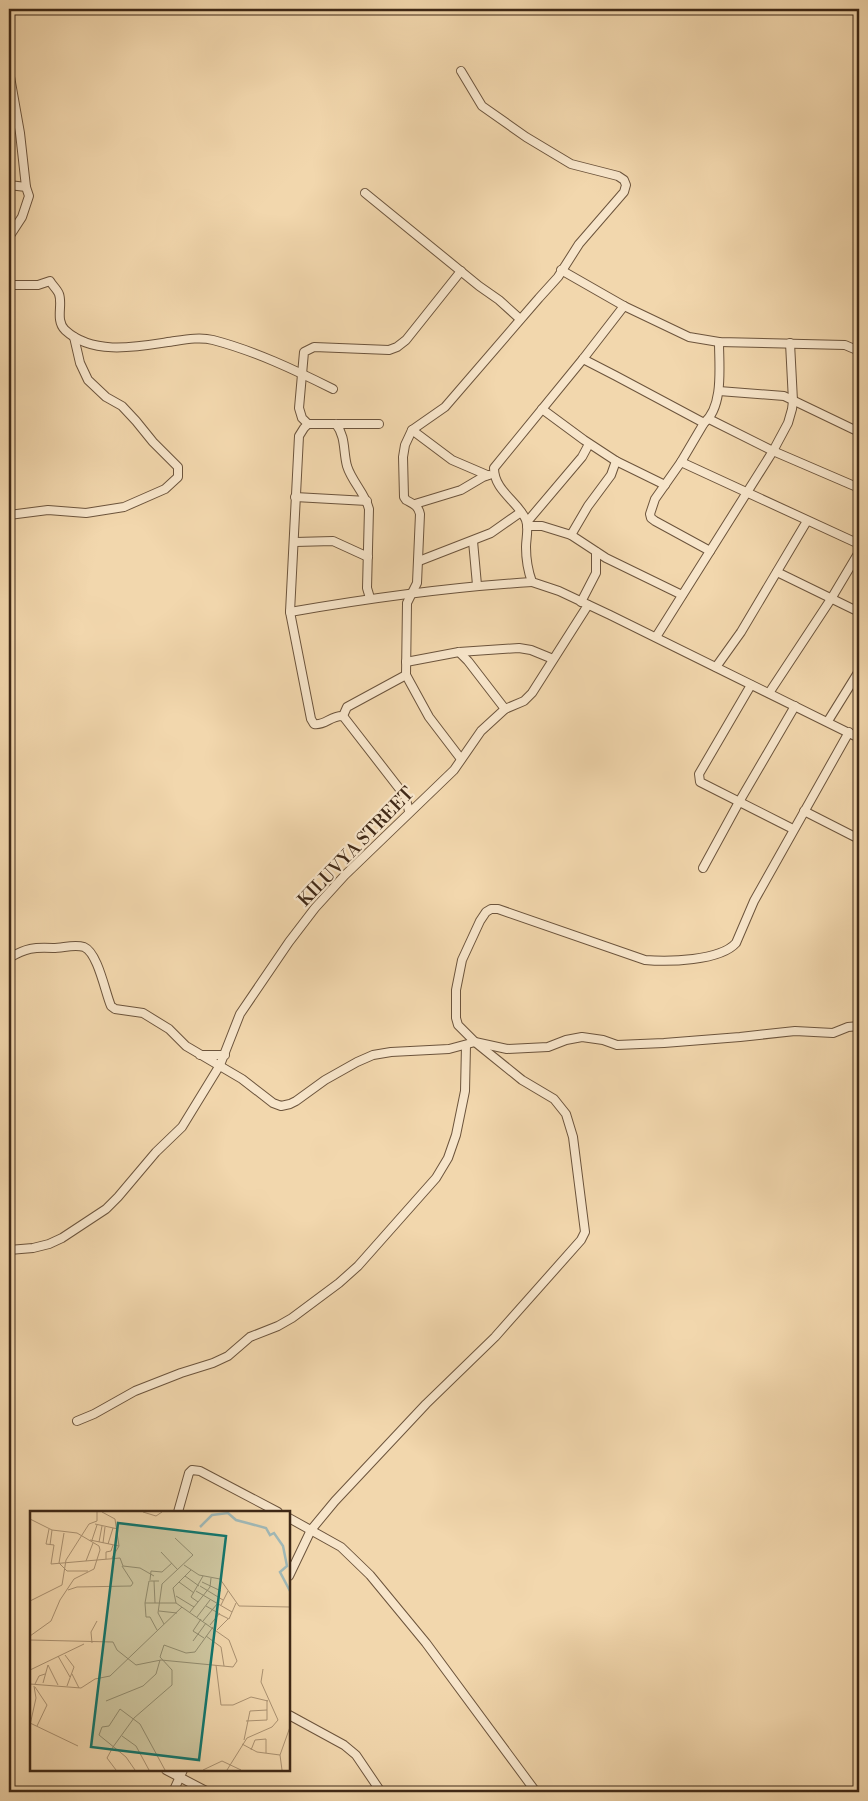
<svg xmlns="http://www.w3.org/2000/svg" width="868" height="1801" font-family="'Libre Bodoni',serif">
  <style>
    .lines { fill: none; stroke-linecap: round; stroke-linejoin: round }
    .minor-casing { stroke: #6c543c; stroke-width: 10 }
    .minor { stroke: #f7e5ca; stroke-width: 8 }
    .labels { text-anchor: middle; dominant-baseline: central; stroke-width: 4.5; stroke-linejoin: round; paint-order: stroke }
    .street-label { font-size: 18px; fill: #3f2816; stroke: #f7e5ca }
    .inset-river { fill: none; stroke: #a0b7b5; stroke-width: 2.5 }
    .inset-road { fill: none; stroke: #aa9171; stroke-width: 1 }
    .view { fill: #0f766e; fill-opacity: 0.15; stroke: #0f766e; stroke-width: 2.5 }
    .inset-edge { fill: none; stroke: #3f2816; stroke-width: 2.5 }
  </style>
  <rect width="100%" height="100%" fill="#f2d7ad"/>
  <filter id="stains"><feTurbulence type="fractalNoise" baseFrequency=".004" numOctaves="4"/><feColorMatrix values="0 0 0 0 .2 0 0 0 0 .09 0 0 0 0 .02 0 0 0 .5 -.17"/></filter>
  <radialGradient id="worn" r=".72"><stop offset=".6" stop-color="#630" stop-opacity="0"/><stop offset="1" stop-color="#630" stop-opacity=".3"/></radialGradient>
  <g class="lines">
    <defs>
      <g id="minor">
        <path d="M 9,71 L 20,133 L 26,187"/>
        <path d="M 461,71 L 482,106 L 526,137 L 571,164 L 618,176 L 624,180 L 626,185 L 624,192 L 579,244 L 558,277 L 539,298 L 445,407 L 412,430 L 405,445 L 403,457 L 404,497 L 406,500 C 413,504 418,505 420,514 L 417,583 L 407,603 L 406,675 L 429,717 L 461,759"/>
        <path d="M 9,185 L 26,187 L 29,196 L 22,217 L 9,237"/>
        <path d="M 365,193 L 479,286 L 499,300 L 520,319"/>
        <path d="M 561,270 L 624,306 L 689,337 L 719,342 L 845,345 L 859,351"/>
        <path d="M 9,285 L 38,285 L 50,281 C 52,285 57,289 59,294 C 63,305 55,320 65,330 C 94,357 141,346 175,341 C 188,339 201,337 213,340 C 255,351 295,370 333,389"/>
        <path d="M 624,306 L 583,359 L 494,468 C 494,491 518,501 526,520 C 529,528 526,539 526,547 C 526,559 528,571 532,582 L 559,591 L 610,615 L 859,738"/>
        <path d="M 583,359 L 616,376 L 704,423"/>
        <path d="M 719,391 L 784,396 L 859,432"/>
        <path d="M 542,409 L 584,440 L 616,461 L 665,485"/>
        <path d="M 709,419 L 773,451 L 859,488"/>
        <path d="M 308,424 L 302,418 L 299,408 L 304,352 L 314,347 L 389,350 L 397,347 L 406,340 L 461,271"/>
        <path d="M 336,424 C 346,437 343,451 347,466 C 352,482 365,493 369,509 L 367,588 L 370,598"/>
        <path d="M 379,424 L 308,424 L 304,428 L 299,436 L 290,612 L 311,719 L 314,724 C 325,726 331,715 343,716 L 405,796 L 409,811"/>
        <path d="M 412,430 L 452,460 L 487,475"/>
        <path d="M 681,462 L 859,544"/>
        <path d="M 295,497 L 367,501"/>
        <path d="M 415,504 L 461,490 L 483,477 L 489,475"/>
        <path d="M 9,515 L 48,510 L 86,513 L 124,507 L 165,489 L 178,477 L 178,467 L 153,442 L 136,421 L 122,406 L 106,397 L 88,380 L 80,363 L 74,337"/>
        <path d="M 527,522 L 582,457 L 589,444"/>
        <path d="M 527,526 L 542,526 L 571,535 L 606,558 L 682,595"/>
        <path d="M 571,535 L 588,506 L 611,475 L 616,461"/>
        <path d="M 473,541 L 477,585"/>
        <path d="M 295,542 L 333,541 L 368,557"/>
        <path d="M 710,551 L 655,521 L 651,518 L 650,514 L 655,499 L 681,462 L 704,423 C 724,406 719,366 719,342"/>
        <path d="M 419,561 L 491,533 L 521,512"/>
        <path d="M 777,572 L 859,612"/>
        <path d="M 581,602 L 596,573 L 596,552"/>
        <path d="M 290,612 C 370,598 450,587 532,582"/>
        <path d="M 656,637 L 773,451 L 788,423 L 792,409 L 793,401 L 790,343"/>
        <path d="M 459,652 L 468,661 L 505,709"/>
        <path d="M 406,662 L 459,652 L 519,648 L 531,650 L 553,659"/>
        <path d="M 716,667 L 741,632 L 807,521"/>
        <path d="M 751,685 L 699,774 L 700,782 L 793,829"/>
        <path d="M 769,693 L 831,599 L 859,552"/>
        <path d="M 343,716 L 347,707 L 406,675"/>
        <path d="M 828,721 L 859,671"/>
        <path d="M 804,811 L 859,839"/>
        <path d="M 703,868 L 739,802 L 795,706"/>
        <path d="M 9,958 C 26,948 34,947 53,948 C 63,948 74,944 84,947 C 98,953 105,992 111,1006 L 115,1009 L 143,1013 L 169,1029 L 186,1046 L 242,1079 L 273,1103 L 281,1106 L 290,1104 L 296,1101 L 325,1080 L 357,1062 L 373,1055 L 391,1052 L 449,1049 L 475,1042 L 507,1049 L 548,1047 L 566,1040 L 582,1037 L 603,1040 L 617,1045 L 664,1043 L 740,1037 L 795,1031 L 833,1033 L 848,1027 L 859,1026"/>
        <path d="M 200,1055 L 225,1055"/>
        <path d="M 9,1250 L 33,1248 L 49,1244 L 62,1238 L 106,1209 L 118,1197 L 156,1152 L 182,1127 L 220,1065 L 240,1014 L 289,942 L 315,908 L 345,875 L 454,770 L 481,731 L 505,709 L 524,701 L 532,693 L 588,605"/>
        <path d="M 77,1421 L 94,1414 L 135,1391 L 181,1373 L 213,1363 L 228,1356 L 250,1337 L 278,1326 L 292,1318 L 339,1283 L 358,1266 L 436,1178 L 448,1158 L 456,1135 L 465,1091 L 466,1045"/>
        <path d="M 178,1512 L 189,1473 L 192,1470 L 200,1471 L 278,1512"/>
        <path d="M 289,1518 L 341,1547 L 370,1575 L 426,1643 L 536,1792"/>
        <path d="M 289,1576 L 311,1530 L 335,1501 L 426,1404 L 495,1337 L 581,1240 L 585,1232 L 573,1137 L 566,1114 L 554,1099 L 522,1080 L 475,1042 L 458,1025 L 456,1018 L 456,990 L 462,960 L 480,921 L 486,912 L 491,909 L 498,909 L 645,960 C 668,962 720,961 736,943 L 754,901 L 849,732"/>
        <path d="M 289,1715 L 344,1745 L 356,1755 L 381,1792"/>
        <path d="M 166,1770 L 208,1792"/>
        <path d="M 173,1792 L 183,1770"/>
      </g>
    </defs>
    <use href="#minor" class="minor-casing"/>
    <use href="#minor" class="minor"/>
  </g>
  <g class="labels">
    <g class="street-label">
      <text transform="translate(356 847) rotate(-46)">KILUVYA STREET</text>
    </g>
  </g>
  <g transform="translate(30 1511)">
    <rect width="260" height="260" fill="#f2d7ad"/>
    <path class="inset-river" d="M 170,16 L 182,4 L 198,2 L 206,9 L 236,17 L 240,24 L 244,22 L 253,35 L 257,55 L 250,61 L 260,80"/>
    <path class="inset-road" d="M 72,1 L 85,8 L 89,35M 113,1 L 126,5 L 132,1M 0,8 L 22,19 L 47,22 L 69,35 L 70,39 L 64,58 L 44,68 L 30,89 L 21,110 L 0,125M 65,13 L 88,18M 19,18 L 16,33 L 24,34 L 21,53 L 90,47 L 93,55 L 110,57 L 124,65M 60,29 L 89,35 L 82,47M 62,29 L 67,14M 69,31 L 72,15M 73,32 L 75,16M 78,33 L 83,17M 20,34 L 22,19M 131,41 L 148,59M 76,48 L 76,41 L 81,40 L 83,34M 56,50 L 63,32M 29,52 L 37,60 L 58,60M 29,52 L 34,22M 154,54 L 169,64 L 190,68 L 209,95 L 260,96M 155,65 L 169,75M 120,69 L 121,60 L 132,61 L 142,52M 124,70 L 125,92M 149,71 L 164,82M 172,71 L 191,80M 170,75 L 193,89M 38,79 L 47,76 L 101,75 L 103,72 L 92,55M 166,80 L 202,101M 146,85 L 164,96M 0,90 L 32,74 L 36,49 L 59,13 L 67,10 L 67,1M 168,91 L 161,86 L 173,65M 115,92 L 146,92M 191,94 L 198,80M 176,95 L 190,103M 129,100 L 147,102M 160,101 L 180,76 L 181,67M 167,106 L 180,89M 171,108 L 163,120 L 174,127M 173,110 L 187,93M 134,113 L 128,102 L 132,73 L 163,44 L 145,27M 180,114 L 189,103 L 199,108 L 206,92M 127,119 L 120,106 L 116,106 L 115,92 L 119,70 L 129,70M 187,119 L 198,108M 176,125 L 191,136 L 194,155M 0,129 L 83,131 L 87,139 L 106,154 L 131,149 L 203,156 L 207,150 L 199,129 L 146,92 L 143,77 L 161,59M 163,130 L 176,112M 62,132 L 61,121 L 67,110M 35,144 L 44,156 L 37,175M 28,145 L 40,166M 18,154 L 28,174M 186,154 L 191,194 L 203,194 L 221,186 L 238,190M 0,159 L 54,133M 42,163 L 49,177M 13,172 L 18,154M 0,173 L 51,177 L 65,168 L 80,165 L 152,96M 5,173 L 9,165 L 15,163M 5,176 L 17,194 L 7,215M 76,190 L 113,175 L 126,163 L 130,149M 216,210 L 237,209 L 237,189M 0,212 L 48,235M 0,214 L 6,187 L 4,175M 92,225 L 106,235 L 119,259M 214,229 L 220,200 L 237,199M 212,233 L 227,241 L 250,244M 221,239 L 225,229 L 236,228 L 236,242M 86,259 L 77,247 L 83,236 L 104,207 L 142,174 L 142,159 L 130,146 L 134,134 L 156,142 L 165,141 L 183,116M 105,259 L 96,246 L 69,224 L 72,216 L 79,215 L 90,198 L 110,213 L 135,259M 173,259 L 192,250 L 211,259M 197,259 L 217,227 L 242,216 L 248,209 L 231,171 L 233,158M 252,259 L 250,244 L 260,216"/>
    <path class="view" d="M 88,12 L 196,25 L 169,249 L 61,236 Z"/>
    <rect width="260" height="260" class="inset-edge"/>
  </g>
  <rect width="868" height="1801" fill="none" stroke="#f2d7ad" stroke-width="30"/>
  <rect x="10" y="10" width="848" height="1781" fill="none" stroke="#3f2816" stroke-width="2.5"/>
  <rect x="15" y="15" width="838" height="1771" fill="none" stroke="#3f2816"/>
  <rect width="100%" height="100%" filter="url(#stains)"/>
  <rect width="100%" height="100%" fill="url(#worn)"/>
</svg>
